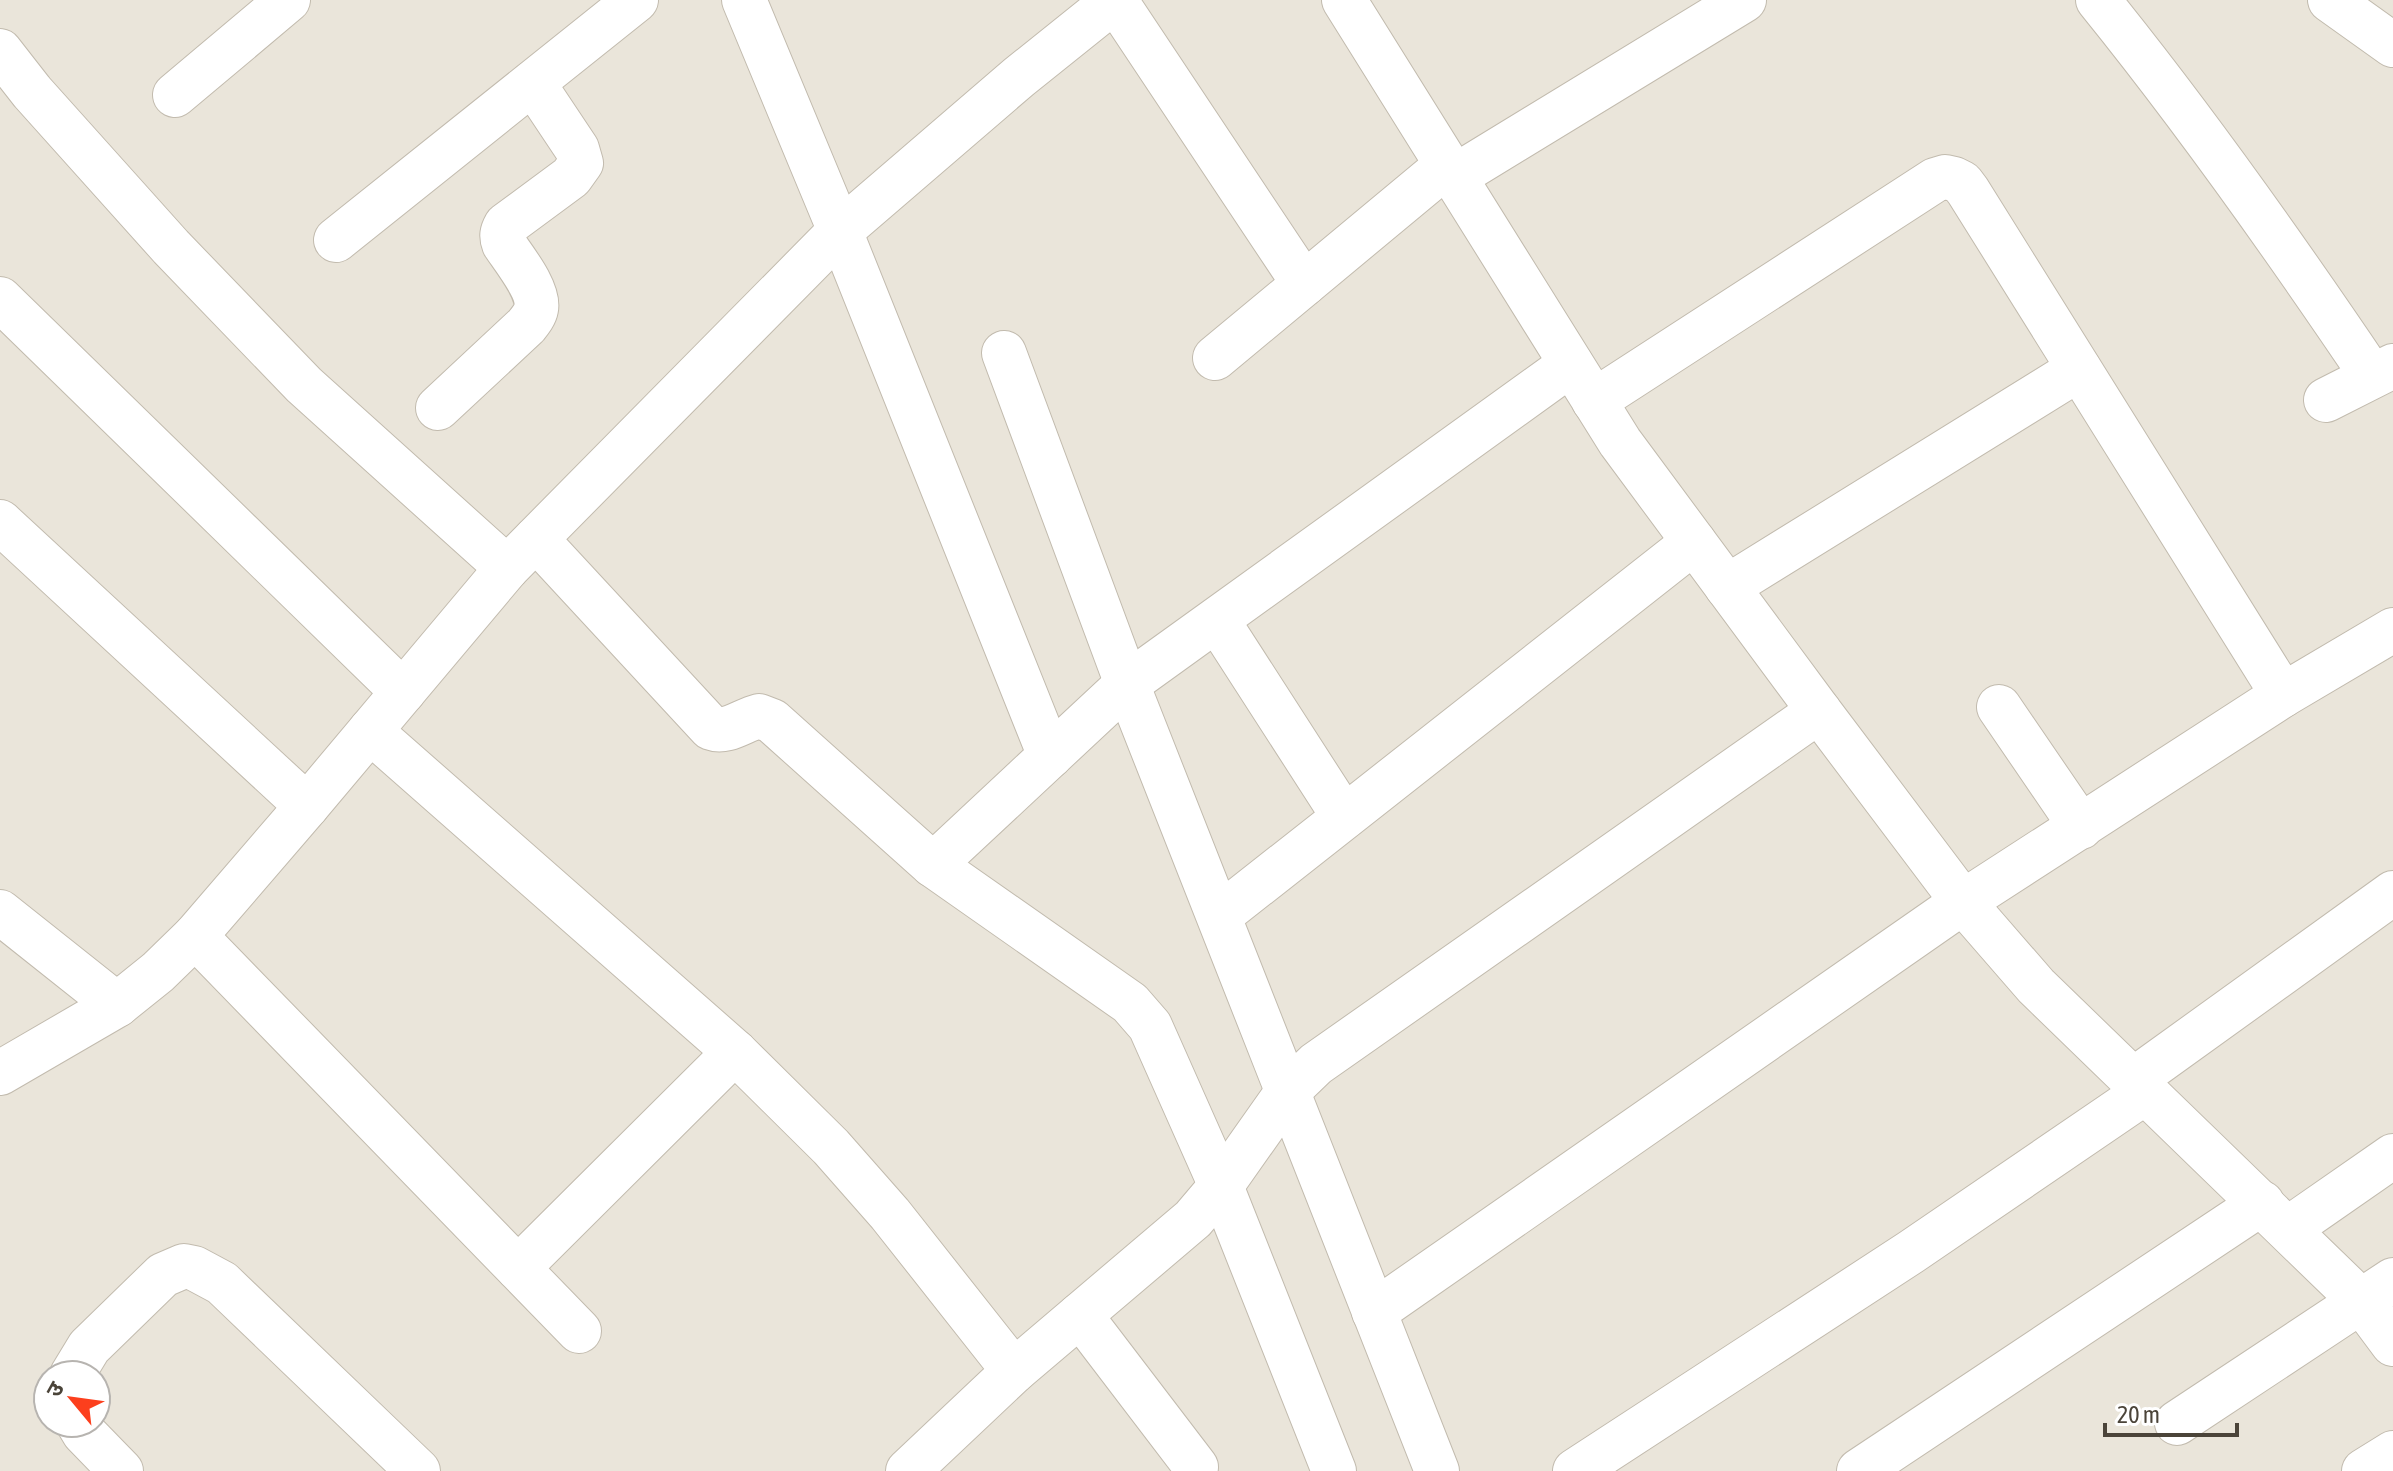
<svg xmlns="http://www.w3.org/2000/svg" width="2393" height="1471" font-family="'Asap Condensed','Noto Sans Devanagari',sans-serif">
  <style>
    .residential { fill: #eae5da; fill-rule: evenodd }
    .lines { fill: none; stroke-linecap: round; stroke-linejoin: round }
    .minor-casing { stroke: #c2bbae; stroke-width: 46 }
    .minor { stroke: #fff; stroke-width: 44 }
  </style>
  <rect width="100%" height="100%" fill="#f6f3ec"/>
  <path class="residential" d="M 0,0 L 2393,0 L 2393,1471 L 0,1471 ZM 48,1375 L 96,1375 L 96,1423 L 48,1423 Z"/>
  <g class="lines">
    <defs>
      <g id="minor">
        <path d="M 744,0 L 840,231 L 1050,756"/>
        <path d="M 1115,0 L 1304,284"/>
        <path d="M 1344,0 L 1620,442 L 1819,711 L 1963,902 L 2036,986 L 2361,1301 L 2393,1344"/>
        <path d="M 2098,0 C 2196,121 2285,247 2372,376"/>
        <path d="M 2330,0 L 2393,45"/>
        <path d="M 0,51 L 32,92 L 171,247 L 304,385 L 507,568"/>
        <path d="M 175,95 L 288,0"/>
        <path d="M 1454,177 L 1744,0"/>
        <path d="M 336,240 L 636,0"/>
        <path d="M 0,299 L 403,692"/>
        <path d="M 1004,353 L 1127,684 L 1437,1471"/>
        <path d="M 1215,358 L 1446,166"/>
        <path d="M 2326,400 L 2393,366"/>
        <path d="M 1594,401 L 1935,180 L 1945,177 L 1954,179 L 1962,183 L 1968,191 L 2283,695"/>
        <path d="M 438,408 L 526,326 C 530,321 535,315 536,309 C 540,291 514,259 504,244 C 501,236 502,232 506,225 L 571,177 L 581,163 L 577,149 L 533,83"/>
        <path d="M 0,522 L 307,806"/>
        <path d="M 536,539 L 711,728 C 727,734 743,720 759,716 L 772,721 L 933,865 L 1130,1003 L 1150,1026 L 1221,1186 L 1334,1471"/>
        <path d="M 1727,587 L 2079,369"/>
        <path d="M 1217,620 L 1344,817"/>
        <path d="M 1999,707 L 2081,827"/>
        <path d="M 370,731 L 735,1052 L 831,1147 L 890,1214 L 1014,1371"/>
        <path d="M 933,865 L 1127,684 L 1571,364"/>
        <path d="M 0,912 L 117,1005"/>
        <path d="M 1220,915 L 1694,542"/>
        <path d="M 195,936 L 579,1331"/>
        <path d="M 0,1073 L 117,1005 L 158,972 L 195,936 L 307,806 L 507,568 L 840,231 L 1019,77 L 1115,0"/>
        <path d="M 2132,1081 L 2393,893"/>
        <path d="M 2288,1229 L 2393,1156"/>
        <path d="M 518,1268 L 735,1052"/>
        <path d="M 1374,1312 L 1963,902 L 2283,695 L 2393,630"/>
        <path d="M 1080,1315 L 1196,1467"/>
        <path d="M 72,1375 L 89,1347 L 163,1275 L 184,1266 L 194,1268 L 222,1283 L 418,1471"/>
        <path d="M 78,1423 L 84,1433 L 121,1471"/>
        <path d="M 2177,1423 L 2393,1280"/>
        <path d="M 908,1471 L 1014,1371 L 1193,1219 L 1221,1186 L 1288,1091 L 1316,1064 L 1819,711"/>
        <path d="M 1575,1471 L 1911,1252 L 2144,1093"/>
        <path d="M 1859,1471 L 2262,1203"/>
        <path d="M 2364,1471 L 2393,1453"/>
      </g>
    </defs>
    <use href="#minor" class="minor-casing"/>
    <use href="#minor" class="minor"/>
  </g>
  <g transform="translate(72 1399) rotate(299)"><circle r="38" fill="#ffffff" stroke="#b7b4b0" stroke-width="2"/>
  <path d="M0-6L14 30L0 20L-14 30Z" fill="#fc3f1d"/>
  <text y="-12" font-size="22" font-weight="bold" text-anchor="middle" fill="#4b4439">उ</text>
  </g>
  <path d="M2105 1423v12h132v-12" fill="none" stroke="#4b4439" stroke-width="4"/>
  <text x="2117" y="1423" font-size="24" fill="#4b4439" stroke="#ffffff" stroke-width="6" paint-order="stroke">20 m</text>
</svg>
